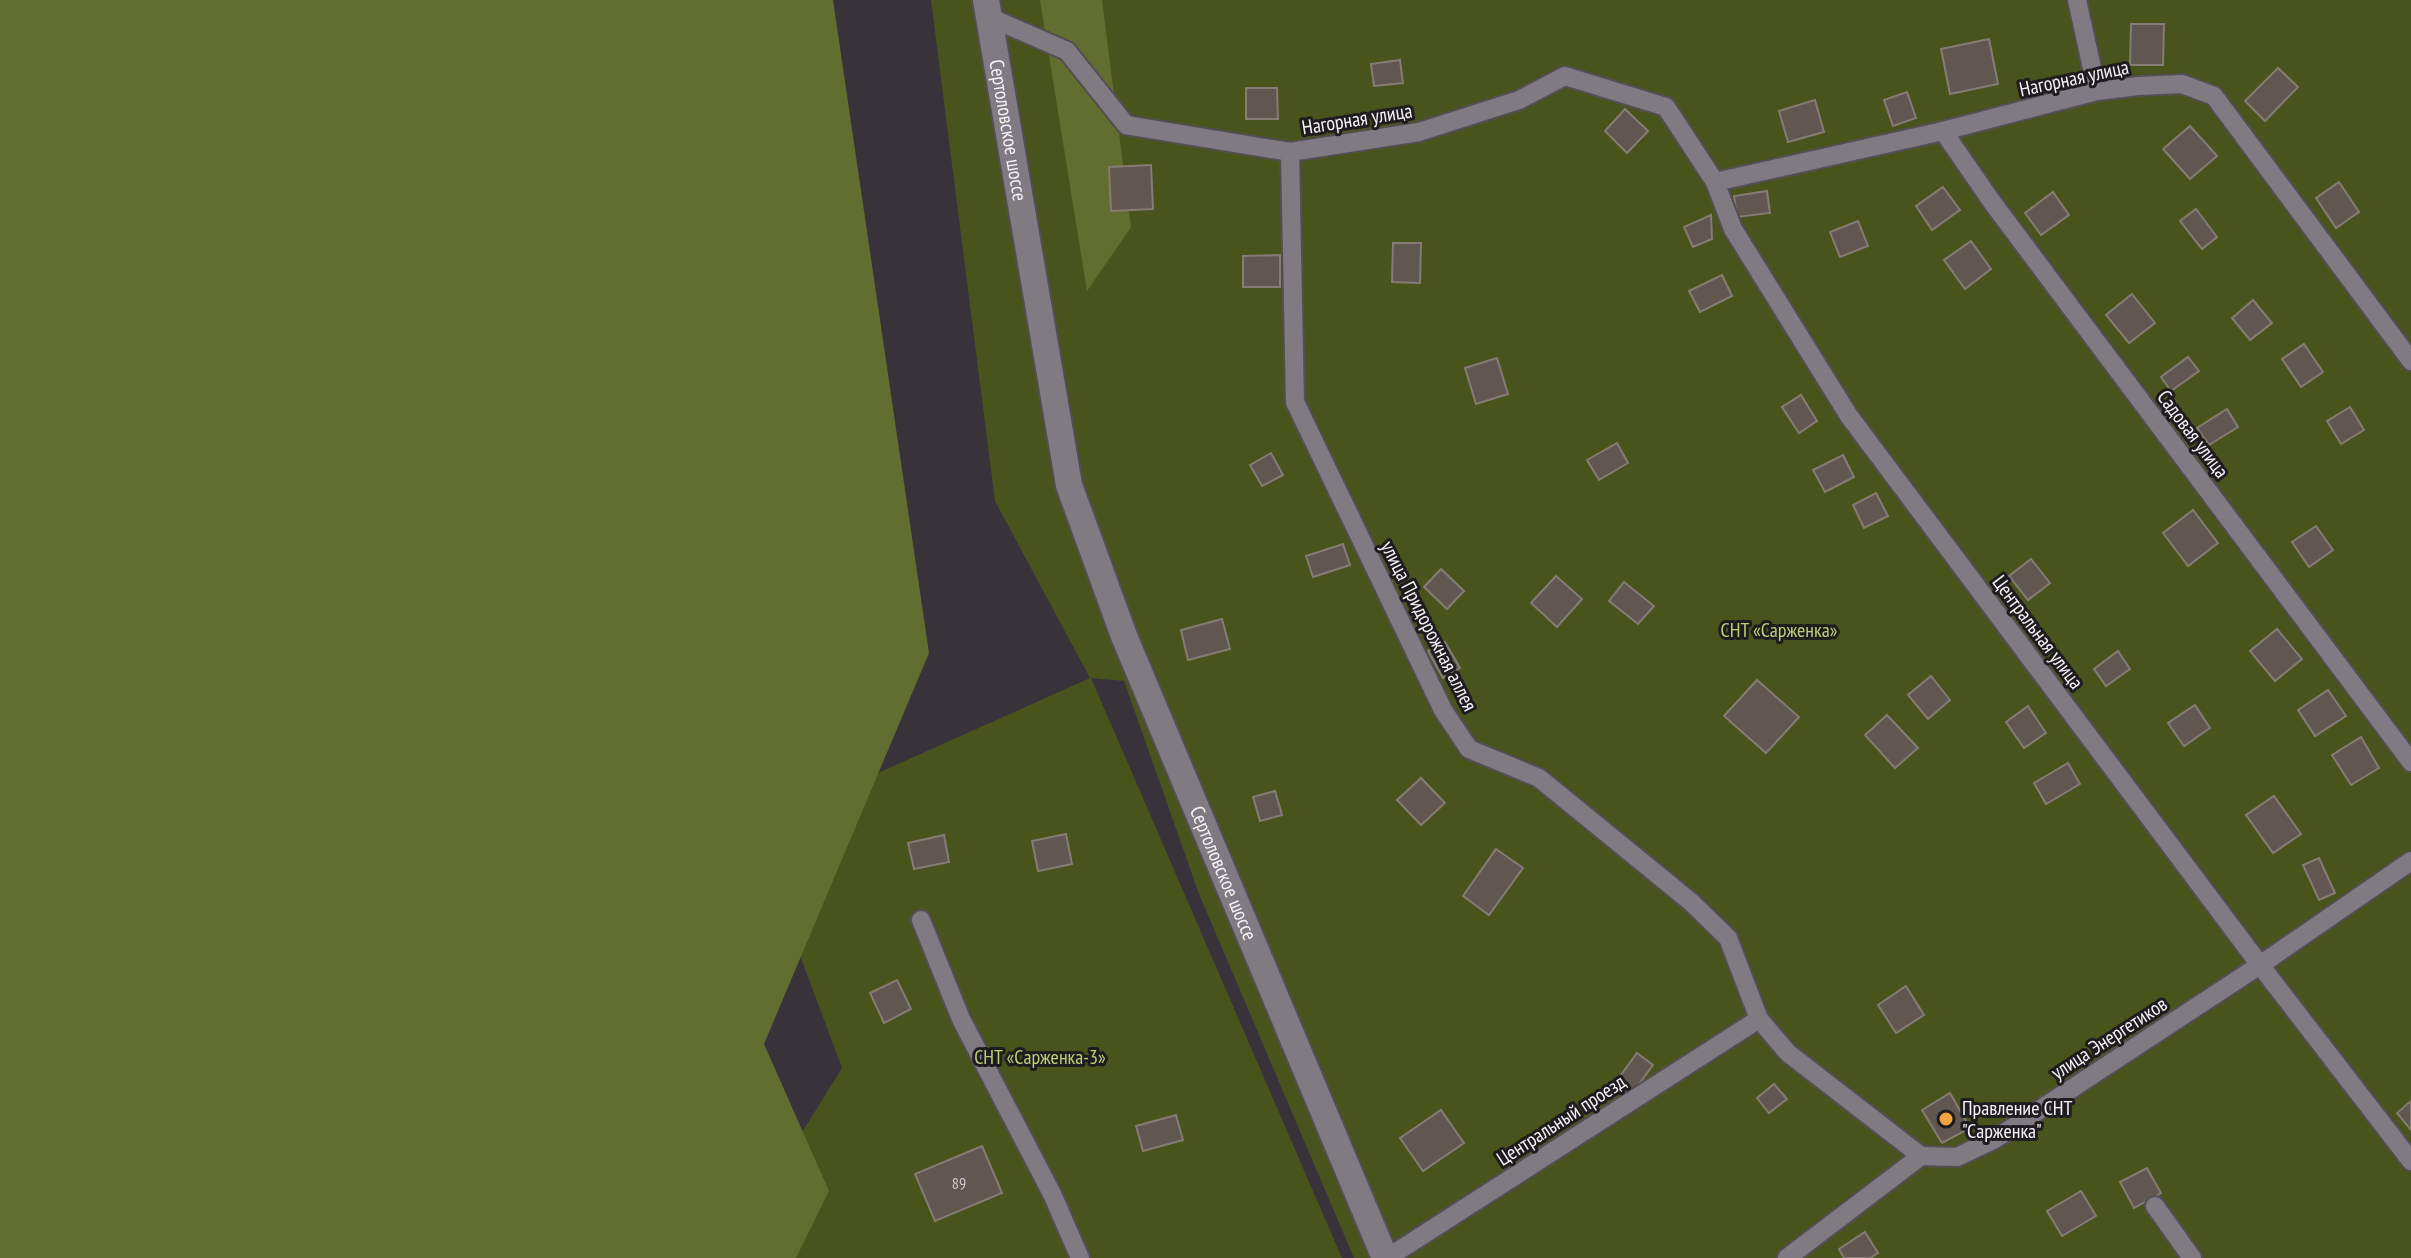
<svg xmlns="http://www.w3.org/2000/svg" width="2411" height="1258" font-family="'PT Sans Narrow',sans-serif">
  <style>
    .green { fill: #49531c }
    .forest { fill: #626e2f }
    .building { fill: #605751; stroke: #867c76; stroke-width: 2 }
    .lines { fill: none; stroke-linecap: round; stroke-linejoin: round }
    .minor-casing { stroke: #534f55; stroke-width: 22 }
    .secondary-casing { stroke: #534f55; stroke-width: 30 }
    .minor { stroke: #807a83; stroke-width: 18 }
    .secondary { stroke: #807a83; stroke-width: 26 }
    .poi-dot { fill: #f1a540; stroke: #1e1c1f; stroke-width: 3 }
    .labels { text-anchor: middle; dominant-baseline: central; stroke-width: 6; stroke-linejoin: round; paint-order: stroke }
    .number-label { font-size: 16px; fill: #d1ccce }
    .street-label { font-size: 20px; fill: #f7f3f8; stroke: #1e1c1f }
    .park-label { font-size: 20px; fill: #bdd075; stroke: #1e1c1f }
    .poi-label { font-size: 20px; fill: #f7f3f8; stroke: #1e1c1f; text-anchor: start }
  </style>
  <rect width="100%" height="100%" fill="#38333b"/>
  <path class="green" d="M 931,0 L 2411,0 L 2411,1258 L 1354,1258 L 1199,894 L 1124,681 L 1091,678 L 1342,1258 L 724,1258 L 842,1068 L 753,829 L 1090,678 L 995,501 Z"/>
  <g class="forest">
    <path d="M 0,0 L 833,0 L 929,653 L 764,1044 L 829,1191 L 796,1258 L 0,1258 Z"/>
    <path d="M 1040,0 L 1102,0 L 1131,227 L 1087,291 Z"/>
  </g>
  <g class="building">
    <path d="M 2131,24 L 2164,24 L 2163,65 L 2130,65 Z"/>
    <path d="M 1989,39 L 1998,84 L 1950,94 L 1941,49 Z"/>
    <path d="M 1400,60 L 1403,83 L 1374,86 L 1371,64 Z"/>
    <path d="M 2278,68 L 2298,87 L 2265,121 L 2245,101 Z"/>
    <path d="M 1246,88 L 1277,88 L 1278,119 L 1246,119 Z"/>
    <path d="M 1907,92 L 1916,118 L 1893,126 L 1884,100 Z"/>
    <path d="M 1815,100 L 1824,132 L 1788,142 L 1779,111 Z"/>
    <path d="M 1625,109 L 1648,131 L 1627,153 L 1605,131 Z"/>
    <path d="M 2190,126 L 2217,156 L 2190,179 L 2163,149 Z"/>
    <path d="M 1151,165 L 1153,209 L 1111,211 L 1109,167 Z"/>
    <path d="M 2339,182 L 2359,212 L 2336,228 L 2316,198 Z"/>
    <path d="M 1943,187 L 1960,210 L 1932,230 L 1916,206 Z"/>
    <path d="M 1767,191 L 1770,213 L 1737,217 L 1734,196 Z"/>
    <path d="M 2053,192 L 2069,215 L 2041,235 L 2025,213 Z"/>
    <path d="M 2196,209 L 2217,237 L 2202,249 L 2180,221 Z"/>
    <path d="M 1711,215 L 1712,239 L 1693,247 L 1684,227 Z"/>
    <path d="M 1858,221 L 1868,246 L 1840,257 L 1830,232 Z"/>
    <path d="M 1971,241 L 1991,269 L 1965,289 L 1944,260 Z"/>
    <path d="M 1393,243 L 1421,243 L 1420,283 L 1392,282 Z"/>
    <path d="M 1280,255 L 1280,287 L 1243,287 L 1243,256 Z"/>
    <path d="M 1722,275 L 1732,296 L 1700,312 L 1689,291 Z"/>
    <path d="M 2132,294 L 2155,323 L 2129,343 L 2106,315 Z"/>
    <path d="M 2253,300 L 2272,323 L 2250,340 L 2232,318 Z"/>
    <path d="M 2304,344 L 2323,372 L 2301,387 L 2282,359 Z"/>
    <path d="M 2188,357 L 2199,371 L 2171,391 L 2161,377 Z"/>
    <path d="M 1497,358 L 1508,394 L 1476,404 L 1465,368 Z"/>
    <path d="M 1801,395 L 1817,421 L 1799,433 L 1782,407 Z"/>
    <path d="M 2350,407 L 2364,430 L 2341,444 L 2327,421 Z"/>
    <path d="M 2227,409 L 2238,427 L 2209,445 L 2197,428 Z"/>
    <path d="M 1617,443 L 1628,463 L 1599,480 L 1587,460 Z"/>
    <path d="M 1271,453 L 1283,475 L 1262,486 L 1250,465 Z"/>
    <path d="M 1843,455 L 1854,477 L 1825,492 L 1813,470 Z"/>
    <path d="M 1876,493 L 1888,516 L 1864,528 L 1853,505 Z"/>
    <path d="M 2193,510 L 2218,543 L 2188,566 L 2163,533 Z"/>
    <path d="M 2316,526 L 2333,550 L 2309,567 L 2292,542 Z"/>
    <path d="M 1343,544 L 1350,565 L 1313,577 L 1306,556 Z"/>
    <path d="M 2031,559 L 2050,583 L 2028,600 L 2009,576 Z"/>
    <path d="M 1441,569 L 1464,591 L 1447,609 L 1424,587 Z"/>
    <path d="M 1556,576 L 1582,599 L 1557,627 L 1531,603 Z"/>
    <path d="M 1624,582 L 1654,606 L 1638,624 L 1609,601 Z"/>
    <path d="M 1222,619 L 1230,649 L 1188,660 L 1181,630 Z"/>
    <path d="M 2277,629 L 2302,659 L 2275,681 L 2250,651 Z"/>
    <path d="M 1445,642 L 1460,668 L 1443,678 L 1428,651 Z"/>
    <path d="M 2118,651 L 2130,669 L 2106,686 L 2094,669 Z"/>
    <path d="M 1931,676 L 1950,700 L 1928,719 L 1908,695 Z"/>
    <path d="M 1757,680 L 1799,717 L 1766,753 L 1724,716 Z"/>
    <path d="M 2328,690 L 2346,716 L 2315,736 L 2298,710 Z"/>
    <path d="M 2195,705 L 2210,728 L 2184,746 L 2168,723 Z"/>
    <path d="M 2028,706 L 2046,733 L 2024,748 L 2006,722 Z"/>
    <path d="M 1887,715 L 1918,748 L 1895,768 L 1865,735 Z"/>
    <path d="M 2361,737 L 2379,768 L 2351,785 L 2332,755 Z"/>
    <path d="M 2068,763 L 2080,784 L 2046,804 L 2034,783 Z"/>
    <path d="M 1421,778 L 1445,803 L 1421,825 L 1397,800 Z"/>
    <path d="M 1275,791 L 1282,815 L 1260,821 L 1253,797 Z"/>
    <path d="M 2274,796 L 2301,834 L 2273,853 L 2246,815 Z"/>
    <path d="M 1066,834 L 1072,864 L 1038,871 L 1032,841 Z"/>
    <path d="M 944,835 L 949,862 L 914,869 L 908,843 Z"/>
    <path d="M 1496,849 L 1523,868 L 1489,915 L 1463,896 Z"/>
    <path d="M 2319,858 L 2335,893 L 2319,900 L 2303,865 Z"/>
    <path d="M 897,980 L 911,1009 L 884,1023 L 870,993 Z"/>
    <path d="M 1906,986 L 1924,1015 L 1896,1033 L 1878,1005 Z"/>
    <path d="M 1637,1053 L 1653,1065 L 1628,1099 L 1612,1087 Z"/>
    <path d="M 1774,1084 L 1787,1099 L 1769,1113 L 1757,1098 Z"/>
    <path d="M 1950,1093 L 1970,1128 L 1942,1143 L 1922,1110 Z"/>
    <path d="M 2411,1101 L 2411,1130 L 2397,1113 Z"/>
    <path d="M 1441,1110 L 1464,1143 L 1423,1171 L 1400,1138 Z"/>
    <path d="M 1176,1115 L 1183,1140 L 1143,1151 L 1136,1126 Z"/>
    <path d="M 982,1146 L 1002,1193 L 935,1221 L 915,1174 Z"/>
    <path d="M 2147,1168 L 2161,1193 L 2134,1208 L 2120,1182 Z"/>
    <path d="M 2081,1191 L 2096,1216 L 2062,1236 L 2047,1211 Z"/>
    <path d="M 1865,1232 L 1878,1253 L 1870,1258 L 1844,1258 L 1839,1249 Z"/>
  </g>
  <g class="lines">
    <defs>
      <g id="minor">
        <path d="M 2077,0 L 2097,91"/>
        <path d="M 989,17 L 1067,51 L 1126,125 L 1290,152 L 1419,132 L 1519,100 L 1565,76 L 1666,107 L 1715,182 L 1733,229 L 1849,416 L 2260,965 L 2411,1161"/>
        <path d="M 1943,131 L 1992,202 L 2411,762"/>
        <path d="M 1290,152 L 1295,402 L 1443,710 L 1469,749 L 1539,778 L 1691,902 L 1728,938 L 1759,1019 L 1788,1053 L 1921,1156"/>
        <path d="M 1715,182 L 1943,131 L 2097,91 L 2138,86 L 2182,84 L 2214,96 L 2411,361"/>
        <path d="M 921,920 L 961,1019 L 1053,1196 L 1080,1258"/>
        <path d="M 2155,1206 L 2192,1258"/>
        <path d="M 1387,1258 L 1759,1019"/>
        <path d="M 1787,1258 L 1921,1156 L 1957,1157 L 1995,1139 L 2260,965 L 2411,861"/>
      </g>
      <g id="secondary">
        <path id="s1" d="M 986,0 L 1069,485 L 1124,636 L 1385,1258"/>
      </g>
    </defs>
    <use href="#minor" class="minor-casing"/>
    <use href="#secondary" class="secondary-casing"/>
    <use href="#minor" class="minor"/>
    <use href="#secondary" class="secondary"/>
  </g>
  <circle class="poi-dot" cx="1946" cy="1119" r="8"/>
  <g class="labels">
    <g class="number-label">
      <text x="959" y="1183">89</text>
    </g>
    <g class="street-label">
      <text transform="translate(2074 78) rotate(-12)">Нагорная улица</text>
      <text transform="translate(1357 119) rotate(-9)">Нагорная улица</text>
      <text stroke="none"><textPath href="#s1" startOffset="132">Сертоловское шоссе</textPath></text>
      <text transform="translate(2193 434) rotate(53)">Садовая улица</text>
      <text transform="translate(1429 626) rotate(63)">улица Придорожная аллея</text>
      <text transform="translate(2038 632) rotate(53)">Центральная улица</text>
      <text stroke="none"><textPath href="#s1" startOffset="910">Сертоловское шоссе</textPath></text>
      <text transform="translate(2109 1038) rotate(-33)">улица Энергетиков</text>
      <text transform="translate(1561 1120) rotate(-33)">Центральный проезд</text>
    </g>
    <g class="park-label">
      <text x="1779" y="630">СНТ «Сарженка»</text>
      <text x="1040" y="1057">СНТ «Сарженка-3»</text>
    </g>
    <g class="poi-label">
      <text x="1962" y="1108">Правление СНТ<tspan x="1962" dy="23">"Сарженка"</tspan></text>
    </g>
  </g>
</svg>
